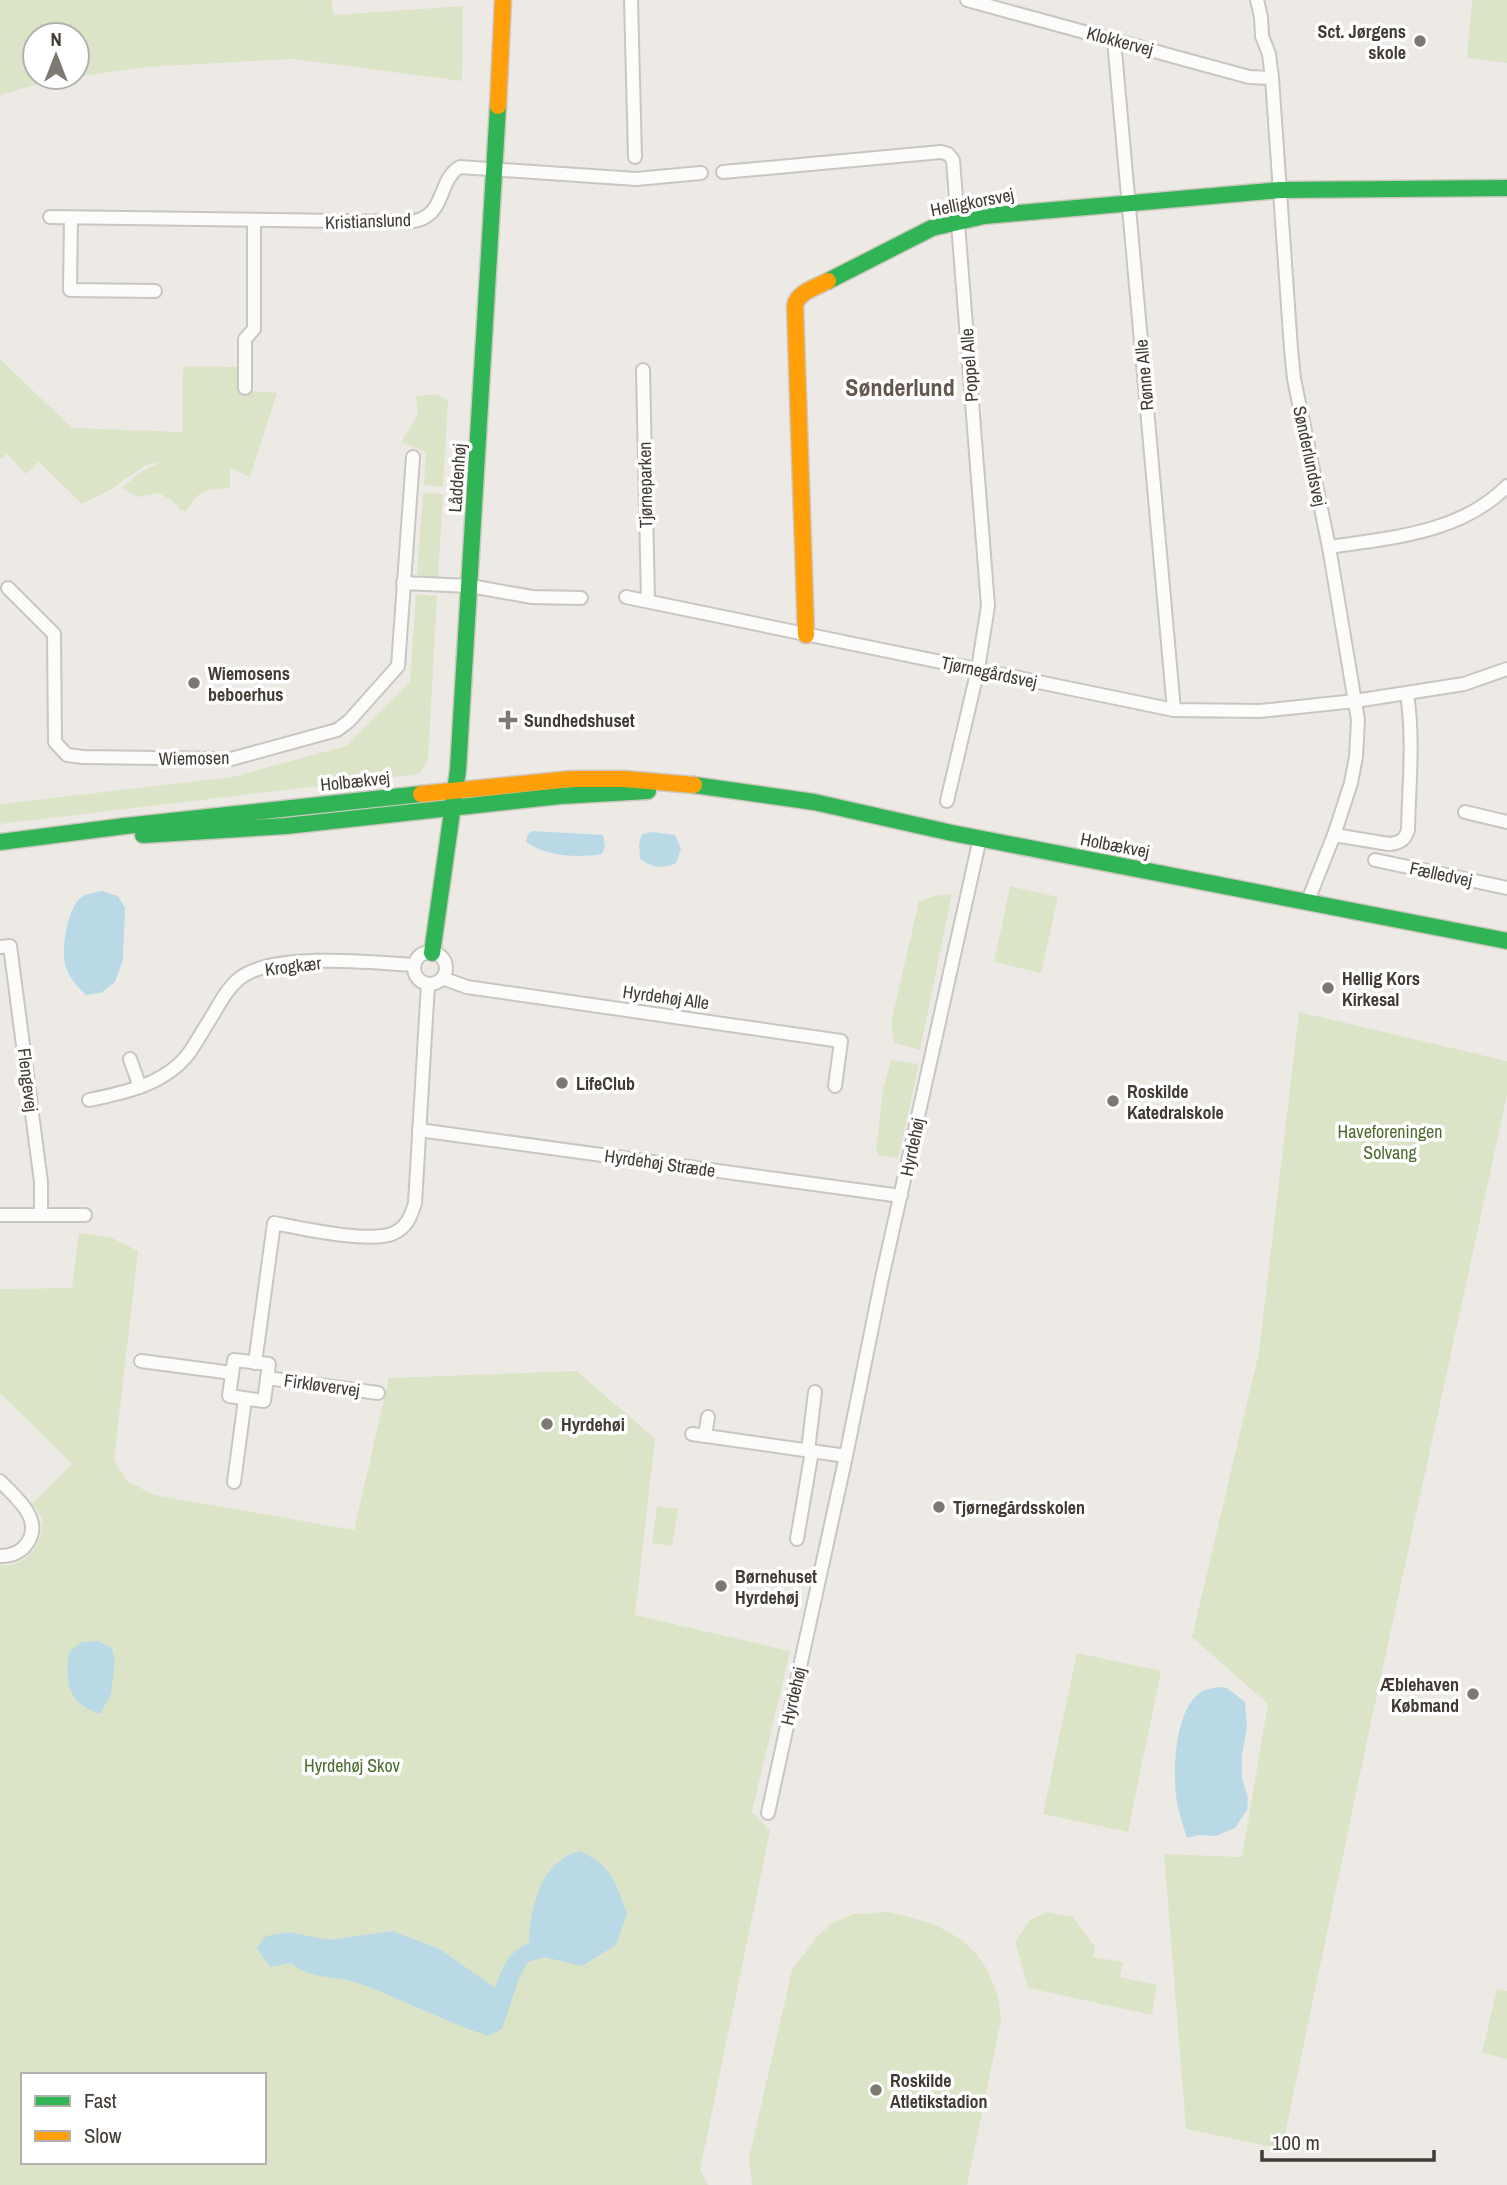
<svg xmlns="http://www.w3.org/2000/svg" width="1507" height="2185" font-family="'Archivo Narrow',sans-serif">
  <style>
    .green { fill: #dce4c8; fill-rule: evenodd }
    .water { fill: #bad9e7 }
    .lines { fill: none; stroke-linecap: round; stroke-linejoin: round }
    .street-casing { stroke: #c9c6c2; stroke-width: 16 }
    .fast-casing { stroke: #cdc7c0; stroke-width: 19 }
    .slow-casing { stroke: #cdc7c0; stroke-width: 19 }
    .street { stroke: #fcfcfb; stroke-width: 12 }
    .fast { stroke: #30b455; stroke-width: 16 }
    .slow { stroke: #ff9f0a; stroke-width: 16 }
    .poi-dot { fill: #7d7872; stroke: #fff; stroke-width: 2.5 }
    .labels { text-anchor: middle; dominant-baseline: central; stroke-width: 7; stroke-linejoin: round; paint-order: stroke }
    .poi-label { font-size: 18px; font-weight: bold; fill: #413b34; stroke: #fff; text-anchor: start }
    .street-label { font-size: 18px; fill: #413b34; stroke: #fff }
    .park-label { font-size: 18px; fill: #4b6c2e; stroke: #fff }
    .district-label { font-size: 24px; font-weight: bold; fill: #62574c; stroke: #fff }
  </style>
  <rect width="100%" height="100%" fill="#edeae6"/>
  <g class="green">
    <path d="M 0,0 L 331,0 L 334,15 L 463,6 L 462,81 L 293,59 L 144,67 L 77,77 L 77,35 L 35,35 L 35,77 L 75,77 L 48,81 L 0,95 Z"/>
    <path d="M 1472,0 L 1507,0 L 1507,63 L 1467,58 Z"/>
    <path d="M 0,359 L 72,428 L 182,432 L 183,366 L 237,367 L 239,390 L 277,393 L 250,477 L 230,468 L 230,488 C 205,489 199,490 186,511 L 180,510 L 174,502 L 159,493 L 137,497 L 122,488 L 139,473 L 162,461 L 146,465 L 108,491 L 82,504 L 39,462 L 26,474 L 7,454 L 0,459 Z"/>
    <path d="M 438,394 L 448,401 L 443,487 L 424,485 L 426,452 L 401,442 L 418,415 L 416,396 Z"/>
    <path d="M 423,493 L 443,494 L 438,578 L 417,575 Z"/>
    <path d="M 416,594 L 437,596 L 428,761 L 419,774 L 0,824 L 0,804 L 232,777 L 346,746 L 410,682 Z"/>
    <path d="M 1010,886 L 1058,897 L 1041,973 L 994,962 Z"/>
    <path d="M 952,894 L 920,1050 L 894,1043 L 891,1023 L 919,901 L 938,895 Z"/>
    <path d="M 1299,1012 L 1507,1061 L 1507,1095 L 1365,1750 L 1282,2149 L 1186,2129 L 1164,1854 L 1242,1857 L 1268,1704 L 1192,1637 L 1259,1352 Z"/>
    <path d="M 891,1060 L 919,1064 L 898,1158 L 879,1155 L 876,1149 L 883,1090 Z"/>
    <path d="M 79,1233 L 110,1237 L 138,1251 L 114,1460 L 127,1481 L 154,1495 L 354,1530 L 389,1378 L 577,1371 L 655,1439 L 635,1615 L 790,1651 L 752,1812 L 770,1831 L 700,2170 L 708,2185 L 0,2185 L 0,1565 C 17,1567 34,1556 39,1539 C 42,1533 41,1524 42,1517 L 32,1504 L 72,1464 L 0,1393 L 0,1289 L 72,1288 ZM 23,2075 L 264,2075 L 264,2162 L 23,2162 Z"/>
    <path d="M 657,1506 L 678,1509 L 672,1546 L 652,1543 Z"/>
    <path d="M 1077,1653 L 1161,1671 L 1128,1832 L 1043,1814 Z"/>
    <path d="M 889,1912 C 940,1923 981,1939 997,1994 C 1000,2002 1000,2012 1001,2021 L 967,2185 L 752,2185 L 749,2158 L 792,1970 L 817,1937 L 832,1923 L 854,1914 Z"/>
    <path d="M 1047,1912 L 1073,1917 L 1095,1947 L 1093,1957 L 1123,1962 L 1120,1977 L 1157,1985 L 1152,2015 L 1028,1988 L 1015,1941 L 1030,1920 Z"/>
    <path d="M 1497,1989 L 1507,1991 L 1507,2059 L 1482,2053 Z"/>
  </g>
  <g class="water">
    <path d="M 532,831 L 603,835 L 605,846 L 602,854 C 579,858 546,857 526,842 L 528,834 Z"/>
    <path d="M 653,832 L 675,835 L 681,849 L 676,863 C 662,869 652,868 640,859 L 639,844 L 642,834 Z"/>
    <path d="M 102,891 L 118,896 L 125,908 L 123,960 L 115,982 L 101,993 L 86,995 C 78,987 70,979 66,968 C 60,951 67,903 85,895 C 90,893 97,892 102,891 Z"/>
    <path d="M 98,1641 L 112,1648 L 115,1661 L 111,1694 L 100,1714 C 67,1703 65,1683 69,1652 L 82,1642 Z"/>
    <path d="M 1218,1687 L 1227,1688 L 1245,1702 L 1247,1728 L 1242,1755 L 1242,1778 L 1248,1798 L 1247,1810 L 1235,1828 L 1216,1836 L 1199,1835 L 1187,1838 C 1183,1825 1177,1809 1176,1795 C 1173,1765 1175,1709 1202,1691 C 1207,1689 1213,1688 1218,1687 Z"/>
    <path d="M 580,1851 C 613,1867 614,1880 627,1913 L 616,1945 L 582,1966 L 544,1957 L 528,1962 L 519,1978 L 502,2029 L 488,2036 C 443,2021 402,1999 358,1983 C 335,1975 310,1980 291,1963 L 271,1967 L 263,1958 L 257,1948 L 266,1936 L 289,1932 L 329,1940 L 392,1931 L 440,1949 L 495,1988 C 503,1966 507,1953 529,1943 C 530,1908 540,1861 580,1851 Z"/>
  </g>
  <g class="lines">
    <defs>
      <g id="street">
        <path d="M 631,0 L 635,157"/>
        <path d="M 967,0 L 1249,77 L 1272,78"/>
        <path d="M 1257,0 L 1261,17 L 1262,36 L 1269,54 L 1272,78 L 1291,349 L 1294,379 L 1329,547 L 1358,720 L 1356,757 L 1351,783 L 1334,835 L 1307,903"/>
        <path d="M 1114,40 L 1174,710"/>
        <path d="M 723,172 L 941,152 L 948,154 L 953,160 L 988,606 L 978,669 L 947,801"/>
        <path d="M 50,217 L 409,222 C 414,221 421,220 425,217 C 444,207 441,177 460,167 L 636,179 L 701,173"/>
        <path d="M 71,218 L 70,290 L 155,291"/>
        <path d="M 643,370 L 648,600"/>
        <path d="M 245,388 L 245,339 L 254,329 L 254,221"/>
        <path d="M 1329,547 C 1391,538 1461,533 1507,486"/>
        <path d="M 403,583 L 470,586 L 532,597 L 581,598"/>
        <path d="M 8,588 L 54,634 L 55,742 L 67,755 L 83,757 L 231,759 L 337,730 L 349,721 L 398,666 L 413,457"/>
        <path d="M 626,597 L 1174,710 L 1260,711 L 1355,701 L 1464,684 L 1507,669"/>
        <path d="M 1465,812 L 1507,822"/>
        <path d="M 1334,835 L 1389,844 C 1400,843 1405,840 1408,830 C 1409,784 1414,739 1407,694"/>
        <path d="M 1375,860 L 1507,888"/>
        <path d="M 0,947 L 10,946 L 41,1182 L 41,1214"/>
        <circle cx="430" cy="968" r="16"/>
        <path d="M 442,978 L 467,987 L 841,1041 L 835,1086"/>
        <path d="M 130,1059 L 140,1087"/>
        <path d="M 89,1100 C 124,1093 166,1084 189,1053 C 196,1043 202,1032 209,1021 C 218,1007 226,989 240,978 C 274,952 372,962 414,965"/>
        <path d="M 419,1130 L 901,1196"/>
        <path d="M 0,1215 L 85,1215"/>
        <path d="M 234,1360 L 269,1364 L 264,1401 L 229,1396 Z"/>
        <path d="M 141,1361 L 232,1373"/>
        <path d="M 255,1363 L 274,1223 C 301,1228 371,1244 394,1233 C 407,1227 411,1216 415,1203 L 428,984"/>
        <path d="M 267,1378 L 378,1393"/>
        <path d="M 692,1434 L 846,1456"/>
        <path d="M 705,1436 L 708,1417"/>
        <path d="M 808,1450 L 815,1392"/>
        <path d="M 0,1481 C 15,1497 43,1518 28,1542 C 22,1552 12,1556 0,1556"/>
        <path d="M 234,1482 L 245,1399"/>
        <path d="M 797,1539 L 812,1451"/>
        <path d="M 768,1813 L 846,1456 L 882,1278 L 980,838"/>
      </g>
      <g id="fast">
        <path d="M 828,281 L 932,228 L 984,216 L 1280,190 L 1507,188"/>
        <path d="M 694,785 L 814,802 L 952,833 L 1507,941"/>
        <path d="M 143,835 L 286,826 L 560,796 L 648,791"/>
        <path d="M 0,842 L 125,826 L 421,794"/>
        <path d="M 432,953 L 458,770 L 498,106"/>
      </g>
      <g id="slow">
        <path d="M 498,106 L 503,0"/>
        <path d="M 806,635 L 795,306 C 797,292 817,287 828,281"/>
        <path d="M 421,794 L 571,779 L 624,779 L 694,785"/>
      </g>
    </defs>
    <use href="#street" class="street-casing"/>
    <use href="#fast" class="fast-casing"/>
    <use href="#slow" class="slow-casing"/>
    <use href="#street" class="street"/>
    <use href="#fast" class="fast"/>
    <use href="#slow" class="slow"/>
  </g>
  <g class="poi-dot">
    <circle cx="1420" cy="41" r="7"/>
    <circle cx="194" cy="683" r="7"/>
    <path d="M504.5 709.5h7v7h7v7h-7v7h-7v-7h-7v-7h7z"/>
    <circle cx="1328" cy="988" r="7"/>
    <circle cx="562" cy="1083" r="7"/>
    <circle cx="1113" cy="1101" r="7"/>
    <circle cx="547" cy="1424" r="7"/>
    <circle cx="939" cy="1507" r="7"/>
    <circle cx="721" cy="1586" r="7"/>
    <circle cx="1473" cy="1694" r="7"/>
    <circle cx="876" cy="2090" r="7"/>
  </g>
  <g class="labels">
    <g class="poi-label">
      <text x="1406" y="31" text-anchor="end">Sct. Jørgens<tspan x="1406" dy="21">skole</tspan></text>
      <text x="208" y="673">Wiemosens<tspan x="208" dy="21">beboerhus</tspan></text>
      <text x="524" y="720">Sundhedshuset</text>
      <text x="1342" y="978">Hellig Kors<tspan x="1342" dy="21">Kirkesal</tspan></text>
      <text x="576" y="1083">LifeClub</text>
      <text x="1127" y="1091">Roskilde<tspan x="1127" dy="21">Katedralskole</tspan></text>
      <text x="561" y="1424">Hyrdehøi</text>
      <text x="953" y="1507">Tjørnegårdsskolen</text>
      <text x="735" y="1576">Børnehuset<tspan x="735" dy="21">Hyrdehøj</tspan></text>
      <text x="1459" y="1684" text-anchor="end">Æblehaven<tspan x="1459" dy="21">Købmand</tspan></text>
      <text x="890" y="2080">Roskilde<tspan x="890" dy="21">Atletikstadion</tspan></text>
    </g>
    <g class="street-label">
      <text transform="translate(1120 41) rotate(15)">Klokkervej</text>
      <text transform="translate(972 202) rotate(-11)">Helligkorsvej</text>
      <text transform="translate(368 221) rotate(-2)">Kristianslund</text>
      <text transform="translate(969 365) rotate(-94)">Poppel Alle</text>
      <text transform="translate(1144 375) rotate(-95)">Rønne Alle</text>
      <text transform="translate(1310 456) rotate(78)">Sønderlundsvej</text>
      <text transform="translate(457 478) rotate(-86)">Låddenhøj</text>
      <text transform="translate(645 485) rotate(-91)">Tjørneparken</text>
      <text transform="translate(989 672) rotate(12)">Tjørnegårdsvej</text>
      <text transform="translate(194 758) rotate(-1)">Wiemosen</text>
      <text transform="translate(355 781) rotate(-6)">Holbækvej</text>
      <text transform="translate(1115 845) rotate(11)">Holbækvej</text>
      <text transform="translate(1441 874) rotate(12)">Fælledvej</text>
      <text transform="translate(293 966) rotate(-7)">Krogkær</text>
      <text transform="translate(666 997) rotate(8)">Hyrdehøj Alle</text>
      <text transform="translate(28 1080) rotate(83)">Flengevej</text>
      <text transform="translate(912 1147) rotate(-78)">Hyrdehøj</text>
      <text transform="translate(660 1163) rotate(8)">Hyrdehøj Stræde</text>
      <text transform="translate(322 1385) rotate(8)">Firkløvervej</text>
      <text transform="translate(793 1696) rotate(-77)">Hyrdehøj</text>
    </g>
    <g class="park-label">
      <text x="1390" y="1131">Haveforeningen<tspan x="1390" dy="21">Solvang</tspan></text>
      <text x="352" y="1765">Hyrdehøj Skov</text>
    </g>
    <g class="district-label">
      <text x="900" y="387">Sønderlund</text>
    </g>
  </g>
  <rect x="21" y="2073" width="245" height="91" fill="#ffffff" stroke="#b3b1ae" stroke-width="2"/>
  <rect x="35" y="2096" width="35" height="10" fill="#30b455" stroke="#b3b1ae" stroke-width="2"/>
  <text x="84" y="2108" font-size="21" fill="#413b34">Fast</text>
  <rect x="35" y="2131" width="35" height="10" fill="#ff9f0a" stroke="#b3b1ae" stroke-width="2"/>
  <text x="84" y="2143" font-size="21" fill="#413b34">Slow</text>
  <g transform="translate(56 56)"><circle r="33" fill="#ffffff" stroke="#b3b1ae" stroke-width="2"/>
  <path d="M0-5L12 26L0 18L-12 26Z" fill="#7d7872"/>
  <text y="-10" font-size="19" font-weight="bold" text-anchor="middle" fill="#413b34">N</text>
  </g>
  <path d="M1262 2150v10h172v-10" fill="none" stroke="#413b34" stroke-width="3.5"/>
  <text x="1272" y="2150" font-size="21" fill="#413b34" stroke="#ffffff" stroke-width="5" paint-order="stroke">100 m</text>
</svg>
